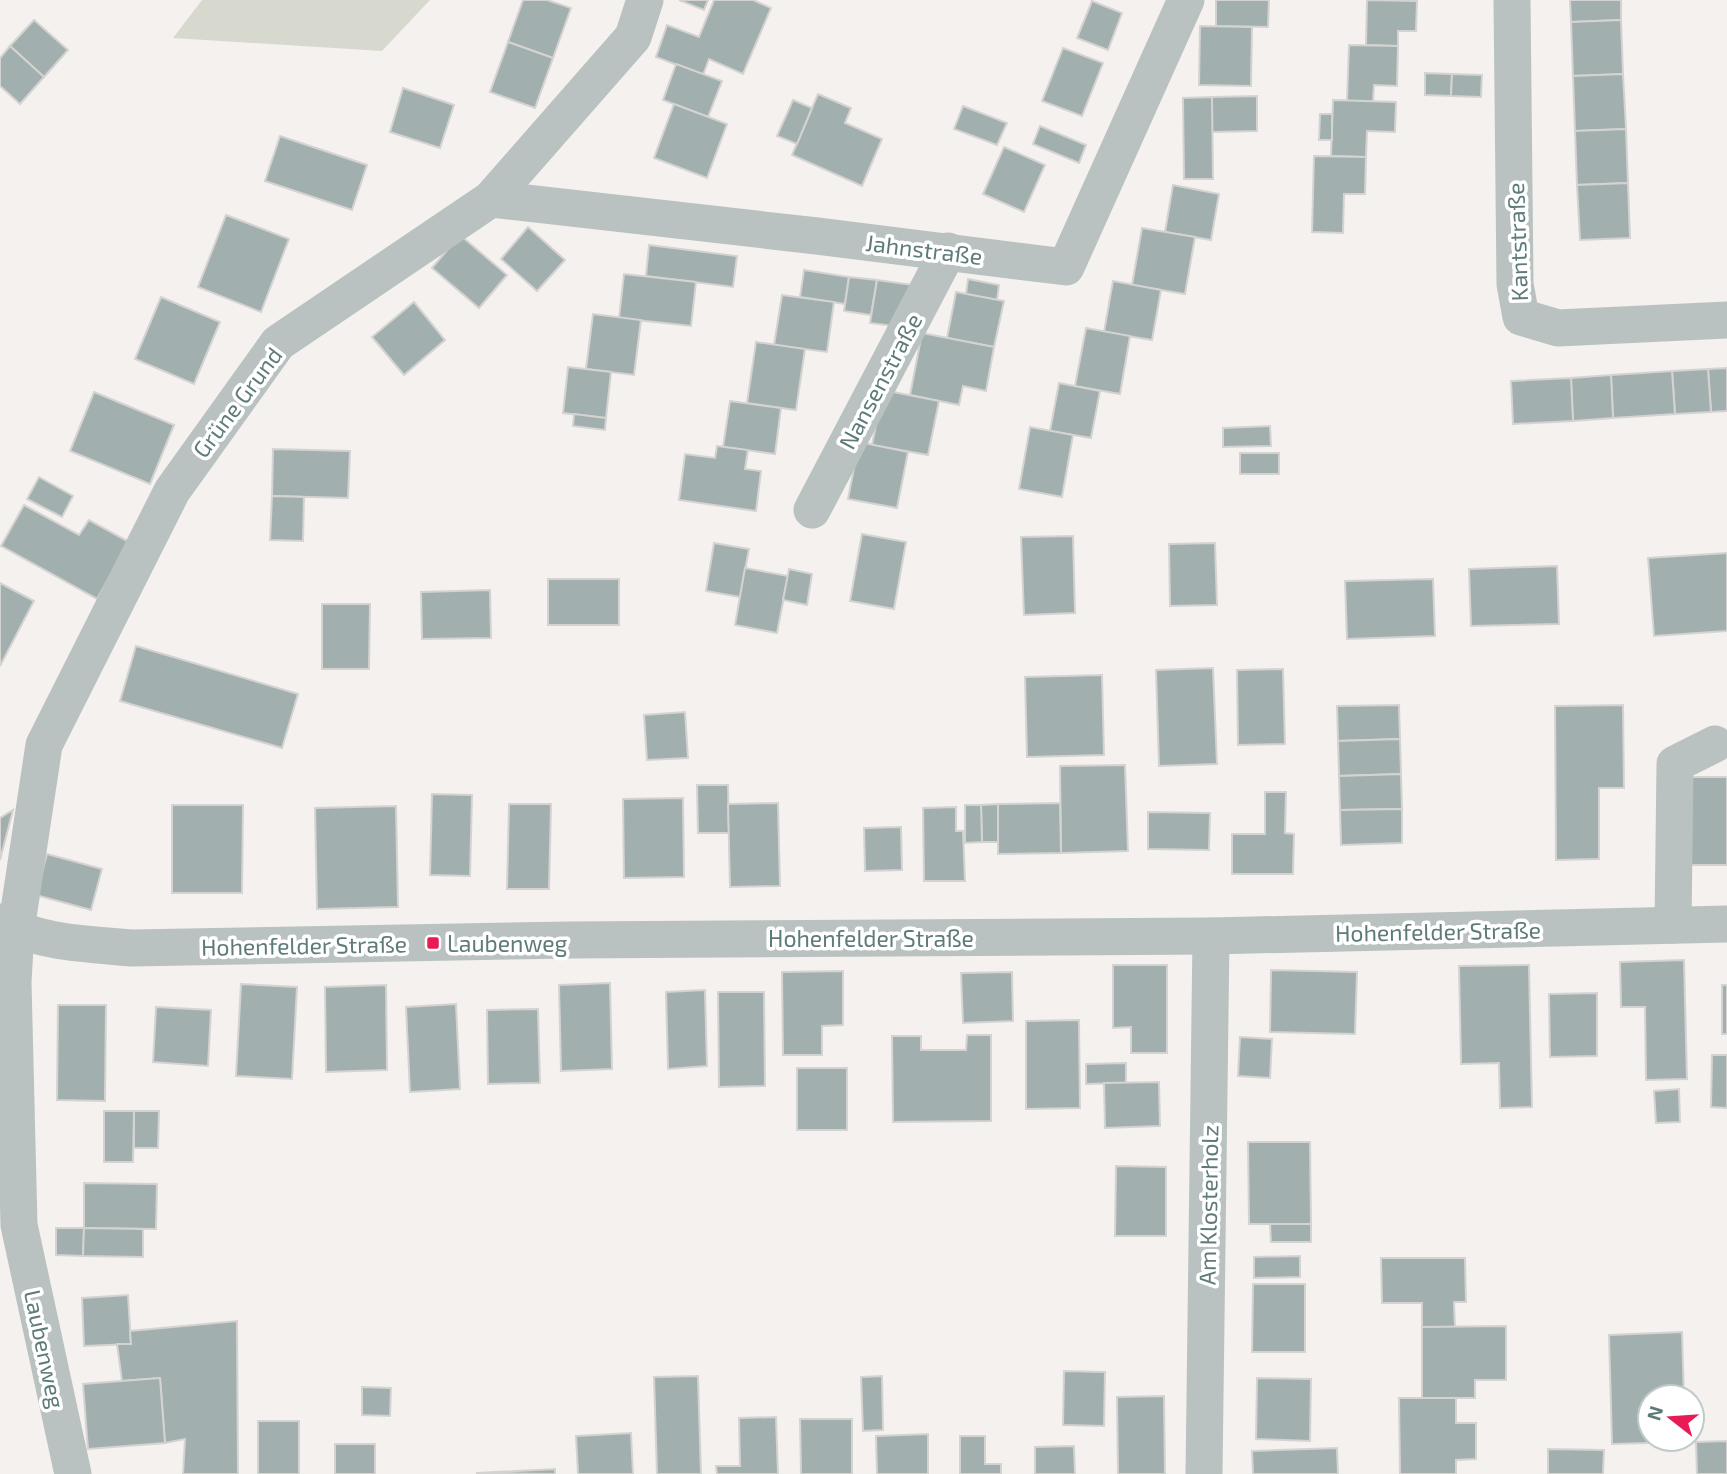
<svg xmlns="http://www.w3.org/2000/svg" width="1727" height="1474" font-family="'Exo 2',sans-serif">
  <style>
    .green { fill: #d8d9ce }
    .building { fill: #a1b0af; stroke: #d5d3d2; stroke-width: 2 }
    .lines { fill: none; stroke-linecap: round; stroke-linejoin: round }
    .minor { stroke: #b9c2c1; stroke-width: 37 }
    .poi-dot { fill: #e81b56; stroke: #fff; stroke-width: 2.5 }
    .labels { text-anchor: middle; dominant-baseline: central; stroke-width: 7; stroke-linejoin: round; paint-order: stroke }
    .street-label { font-size: 23px; fill: #5e7b7a; stroke: #fff }
    .poi-label { font-size: 23px; fill: #5e7b7a; stroke: #fff; text-anchor: start }
  </style>
  <rect width="100%" height="100%" fill="#f4f1ef"/>
  <path class="green" d="M 202,0 L 430,0 L 382,51 L 173,38 Z"/>
  <g class="building">
    <path d="M 523,0 L 547,0 L 571,8 L 553,58 L 508,42 Z"/>
    <path d="M 679,0 L 708,0 L 704,10 Z"/>
    <path d="M 714,0 L 753,0 L 771,8 L 743,74 L 709,59 L 703,75 L 656,57 L 667,25 L 699,37 Z"/>
    <path d="M 1216,0 L 1269,0 L 1268,27 L 1216,26 Z"/>
    <path d="M 1367,0 L 1417,1 L 1416,31 L 1398,31 L 1398,46 L 1366,45 Z"/>
    <path d="M 1570,0 L 1621,0 L 1621,20 L 1571,22 Z"/>
    <path d="M 1092,1 L 1122,13 L 1108,50 L 1077,38 Z"/>
    <path d="M 34,20 L 68,50 L 44,77 L 10,46 Z"/>
    <path d="M 1621,20 L 1623,74 L 1573,76 L 1571,22 Z"/>
    <path d="M 1200,26 L 1252,27 L 1251,86 L 1199,85 Z"/>
    <path d="M 508,42 L 553,58 L 535,108 L 490,92 Z"/>
    <path d="M 1349,45 L 1398,46 L 1397,86 L 1374,85 L 1373,102 L 1347,101 Z"/>
    <path d="M 10,46 L 44,77 L 20,104 L 0,86 L 0,58 Z"/>
    <path d="M 1063,48 L 1103,63 L 1082,116 L 1042,101 Z"/>
    <path d="M 676,64 L 722,81 L 708,117 L 663,100 Z"/>
    <path d="M 1425,73 L 1452,74 L 1451,96 L 1425,95 Z"/>
    <path d="M 1452,74 L 1482,75 L 1481,97 L 1451,96 Z"/>
    <path d="M 1623,74 L 1626,129 L 1575,131 L 1573,76 Z"/>
    <path d="M 403,88 L 454,105 L 440,148 L 390,132 Z"/>
    <path d="M 818,94 L 851,108 L 845,123 L 882,139 L 862,186 L 792,155 Z"/>
    <path d="M 1257,96 L 1257,131 L 1212,132 L 1212,97 Z"/>
    <path d="M 1212,97 L 1213,179 L 1184,179 L 1183,98 Z"/>
    <path d="M 793,100 L 812,108 L 797,144 L 777,136 Z"/>
    <path d="M 1333,100 L 1396,102 L 1395,132 L 1367,131 L 1366,157 L 1331,156 Z"/>
    <path d="M 674,104 L 727,124 L 707,178 L 654,158 Z"/>
    <path d="M 963,106 L 1007,123 L 997,145 L 954,129 Z"/>
    <path d="M 1320,114 L 1332,114 L 1332,140 L 1319,140 Z"/>
    <path d="M 1040,126 L 1086,145 L 1079,163 L 1033,144 Z"/>
    <path d="M 1626,129 L 1628,183 L 1577,185 L 1575,131 Z"/>
    <path d="M 280,136 L 367,165 L 352,210 L 265,181 Z"/>
    <path d="M 1004,147 L 1045,165 L 1024,212 L 983,194 Z"/>
    <path d="M 1314,156 L 1366,157 L 1365,194 L 1344,194 L 1343,233 L 1312,232 Z"/>
    <path d="M 1628,183 L 1630,238 L 1580,240 L 1577,185 Z"/>
    <path d="M 1173,185 L 1219,194 L 1211,240 L 1165,232 Z"/>
    <path d="M 226,215 L 289,239 L 261,312 L 198,287 Z"/>
    <path d="M 528,227 L 565,260 L 537,291 L 501,259 Z"/>
    <path d="M 1142,228 L 1195,237 L 1185,294 L 1132,285 Z"/>
    <path d="M 460,235 L 507,275 L 479,308 L 432,268 Z"/>
    <path d="M 649,245 L 737,256 L 733,287 L 646,276 Z"/>
    <path d="M 804,270 L 849,277 L 845,304 L 800,297 Z"/>
    <path d="M 624,274 L 696,282 L 691,326 L 619,318 Z"/>
    <path d="M 849,277 L 877,280 L 871,315 L 844,311 Z"/>
    <path d="M 968,279 L 999,285 L 997,300 L 966,294 Z"/>
    <path d="M 877,280 L 913,285 L 894,326 L 870,323 Z"/>
    <path d="M 1113,281 L 1161,290 L 1152,340 L 1104,332 Z"/>
    <path d="M 956,292 L 1004,301 L 994,347 L 947,338 Z"/>
    <path d="M 782,295 L 834,302 L 827,352 L 774,345 Z"/>
    <path d="M 161,297 L 220,322 L 194,384 L 135,359 Z"/>
    <path d="M 414,302 L 445,340 L 404,375 L 372,337 Z"/>
    <path d="M 593,314 L 641,320 L 634,375 L 586,369 Z"/>
    <path d="M 1086,328 L 1130,336 L 1120,394 L 1075,386 Z"/>
    <path d="M 922,333 L 994,347 L 986,391 L 963,386 L 959,405 L 910,395 Z"/>
    <path d="M 756,342 L 805,349 L 796,410 L 747,403 Z"/>
    <path d="M 568,367 L 611,372 L 606,418 L 563,413 Z"/>
    <path d="M 1727,368 L 1727,411 L 1711,412 L 1708,369 Z"/>
    <path d="M 1708,369 L 1711,412 L 1675,414 L 1672,371 Z"/>
    <path d="M 1672,371 L 1675,414 L 1613,418 L 1611,375 Z"/>
    <path d="M 1611,375 L 1613,418 L 1573,421 L 1571,378 Z"/>
    <path d="M 1571,378 L 1573,421 L 1513,424 L 1511,381 Z"/>
    <path d="M 1059,383 L 1100,391 L 1091,438 L 1050,431 Z"/>
    <path d="M 883,390 L 939,401 L 928,455 L 872,445 Z"/>
    <path d="M 94,392 L 174,425 L 150,484 L 70,451 Z"/>
    <path d="M 730,401 L 781,408 L 775,454 L 723,447 Z"/>
    <path d="M 574,414 L 606,418 L 605,430 L 573,426 Z"/>
    <path d="M 1270,426 L 1271,446 L 1223,447 L 1223,428 Z"/>
    <path d="M 1030,427 L 1073,435 L 1062,497 L 1019,489 Z"/>
    <path d="M 859,442 L 908,452 L 897,508 L 848,499 Z"/>
    <path d="M 717,446 L 748,450 L 745,469 L 761,471 L 756,511 L 679,500 L 685,454 L 715,458 Z"/>
    <path d="M 273,449 L 350,451 L 348,498 L 272,496 Z"/>
    <rect x="1240" y="453" width="39" height="21"/>
    <path d="M 39,477 L 73,496 L 62,517 L 27,499 Z"/>
    <path d="M 272,496 L 304,497 L 303,541 L 270,540 Z"/>
    <path d="M 24,505 L 79,535 L 89,520 L 129,542 L 97,599 L 1,546 Z"/>
    <path d="M 862,534 L 906,542 L 894,609 L 850,601 Z"/>
    <path d="M 1073,536 L 1075,613 L 1024,615 L 1021,537 Z"/>
    <path d="M 714,543 L 749,549 L 740,597 L 706,591 Z"/>
    <path d="M 1215,543 L 1217,605 L 1170,606 L 1169,544 Z"/>
    <path d="M 1727,553 L 1727,631 L 1654,636 L 1648,558 Z"/>
    <path d="M 1557,566 L 1559,624 L 1471,626 L 1469,569 Z"/>
    <path d="M 745,568 L 788,576 L 777,633 L 735,625 Z"/>
    <path d="M 789,569 L 812,574 L 807,605 L 783,600 Z"/>
    <rect x="548" y="579" width="71" height="46"/>
    <path d="M 1433,579 L 1435,636 L 1347,639 L 1345,581 Z"/>
    <path d="M 0,583 L 34,601 L 0,666 Z"/>
    <path d="M 490,590 L 491,638 L 422,639 L 421,592 Z"/>
    <path d="M 322,604 L 370,604 L 369,669 L 322,669 Z"/>
    <path d="M 136,646 L 298,694 L 282,748 L 120,701 Z"/>
    <path d="M 1213,668 L 1217,764 L 1159,766 L 1156,670 Z"/>
    <path d="M 1283,669 L 1285,744 L 1238,745 L 1237,670 Z"/>
    <path d="M 1102,675 L 1104,755 L 1027,757 L 1025,677 Z"/>
    <path d="M 1399,705 L 1400,739 L 1338,741 L 1337,706 Z"/>
    <path d="M 1623,705 L 1624,788 L 1599,788 L 1599,859 L 1556,860 L 1555,706 Z"/>
    <path d="M 685,712 L 688,758 L 647,760 L 644,715 Z"/>
    <path d="M 1400,739 L 1401,774 L 1339,776 L 1338,741 Z"/>
    <path d="M 1125,765 L 1128,851 L 1061,853 L 1060,766 Z"/>
    <path d="M 1401,774 L 1402,809 L 1340,810 L 1339,776 Z"/>
    <rect x="1687" y="777" width="40" height="88"/>
    <path d="M 697,785 L 728,785 L 729,833 L 698,833 Z"/>
    <path d="M 1265,792 L 1286,792 L 1285,833 L 1294,834 L 1293,874 L 1232,874 L 1232,834 L 1265,834 Z"/>
    <path d="M 432,794 L 472,795 L 470,876 L 430,875 Z"/>
    <path d="M 683,798 L 684,877 L 624,878 L 623,799 Z"/>
    <path d="M 778,803 L 780,886 L 730,887 L 728,804 Z"/>
    <path d="M 1060,803 L 1061,853 L 998,854 L 998,804 Z"/>
    <path d="M 509,804 L 551,804 L 549,889 L 507,889 Z"/>
    <path d="M 998,804 L 998,842 L 982,842 L 981,805 Z"/>
    <path d="M 172,805 L 243,805 L 242,893 L 172,893 Z"/>
    <path d="M 965,805 L 981,805 L 982,842 L 965,843 Z"/>
    <path d="M 396,806 L 398,907 L 317,909 L 315,808 Z"/>
    <path d="M 956,807 L 956,831 L 963,831 L 965,881 L 924,881 L 923,808 Z"/>
    <path d="M 1402,809 L 1402,843 L 1341,845 L 1340,810 Z"/>
    <path d="M 13,810 L 0,860 L 0,818 Z"/>
    <path d="M 1148,812 L 1210,813 L 1209,850 L 1148,849 Z"/>
    <path d="M 901,827 L 902,870 L 865,871 L 864,828 Z"/>
    <path d="M 47,854 L 102,869 L 91,910 L 36,895 Z"/>
    <path d="M 1684,960 L 1687,1079 L 1646,1080 L 1645,1007 L 1621,1007 L 1620,962 Z"/>
    <path d="M 1113,965 L 1167,965 L 1167,1053 L 1131,1053 L 1131,1027 L 1113,1028 Z"/>
    <path d="M 1529,965 L 1532,1107 L 1500,1108 L 1499,1063 L 1461,1064 L 1459,966 Z"/>
    <path d="M 1271,970 L 1357,972 L 1355,1034 L 1270,1032 Z"/>
    <path d="M 843,971 L 843,1025 L 822,1026 L 822,1055 L 783,1055 L 782,972 Z"/>
    <path d="M 1012,972 L 1013,1021 L 963,1023 L 961,973 Z"/>
    <path d="M 610,983 L 612,1069 L 561,1071 L 559,985 Z"/>
    <path d="M 241,984 L 297,987 L 292,1079 L 236,1076 Z"/>
    <path d="M 386,985 L 387,1070 L 326,1072 L 325,987 Z"/>
    <rect x="1722" y="985" width="5" height="49"/>
    <path d="M 705,990 L 707,1066 L 668,1069 L 666,992 Z"/>
    <path d="M 718,992 L 764,992 L 765,1086 L 719,1087 Z"/>
    <path d="M 1597,993 L 1597,1056 L 1550,1057 L 1549,994 Z"/>
    <path d="M 456,1004 L 460,1089 L 410,1092 L 406,1007 Z"/>
    <path d="M 58,1005 L 106,1005 L 105,1101 L 57,1100 Z"/>
    <path d="M 156,1007 L 211,1010 L 208,1066 L 153,1062 Z"/>
    <path d="M 538,1009 L 540,1083 L 488,1084 L 487,1010 Z"/>
    <path d="M 1079,1020 L 1080,1108 L 1026,1109 L 1026,1021 Z"/>
    <path d="M 967,1035 L 991,1035 L 991,1121 L 893,1122 L 892,1036 L 921,1036 L 921,1050 L 966,1050 Z"/>
    <path d="M 1240,1037 L 1272,1039 L 1270,1078 L 1238,1076 Z"/>
    <path d="M 1712,1055 L 1727,1055 L 1727,1108 L 1711,1107 Z"/>
    <path d="M 1126,1063 L 1126,1083 L 1086,1084 L 1086,1064 Z"/>
    <rect x="797" y="1068" width="50" height="62"/>
    <path d="M 1159,1082 L 1160,1126 L 1105,1128 L 1104,1083 Z"/>
    <path d="M 1679,1089 L 1680,1122 L 1656,1123 L 1654,1091 Z"/>
    <path d="M 104,1111 L 134,1111 L 133,1162 L 104,1162 Z"/>
    <path d="M 134,1111 L 159,1111 L 158,1148 L 134,1148 Z"/>
    <path d="M 1248,1142 L 1310,1142 L 1311,1224 L 1249,1224 Z"/>
    <path d="M 1116,1166 L 1166,1167 L 1166,1236 L 1115,1236 Z"/>
    <path d="M 84,1183 L 157,1184 L 156,1229 L 84,1228 Z"/>
    <path d="M 1270,1224 L 1311,1224 L 1311,1242 L 1271,1242 Z"/>
    <path d="M 56,1228 L 84,1228 L 83,1256 L 56,1255 Z"/>
    <path d="M 84,1228 L 143,1229 L 143,1257 L 83,1256 Z"/>
    <path d="M 1300,1256 L 1300,1277 L 1254,1278 L 1254,1257 Z"/>
    <path d="M 1381,1258 L 1465,1258 L 1466,1302 L 1454,1302 L 1455,1327 L 1422,1327 L 1422,1303 L 1382,1303 Z"/>
    <path d="M 1253,1284 L 1305,1284 L 1305,1352 L 1252,1352 Z"/>
    <path d="M 128,1295 L 131,1344 L 84,1346 L 82,1298 Z"/>
    <path d="M 237,1321 L 238,1474 L 183,1474 L 185,1439 L 165,1443 L 160,1378 L 122,1381 L 117,1344 L 131,1344 L 130,1331 Z"/>
    <path d="M 1506,1326 L 1506,1380 L 1475,1380 L 1475,1398 L 1422,1398 L 1422,1327 Z"/>
    <path d="M 1682,1332 L 1684,1397 L 1650,1397 L 1650,1439 L 1685,1439 L 1685,1442 L 1612,1444 L 1609,1335 Z"/>
    <path d="M 1064,1371 L 1105,1372 L 1104,1426 L 1063,1425 Z"/>
    <path d="M 698,1376 L 701,1474 L 657,1474 L 654,1377 Z"/>
    <path d="M 882,1376 L 883,1430 L 863,1431 L 861,1377 Z"/>
    <path d="M 160,1378 L 165,1443 L 88,1449 L 83,1384 Z"/>
    <path d="M 1257,1378 L 1311,1379 L 1310,1441 L 1256,1439 Z"/>
    <path d="M 362,1387 L 391,1388 L 390,1416 L 362,1415 Z"/>
    <path d="M 1164,1396 L 1165,1474 L 1118,1474 L 1117,1397 Z"/>
    <path d="M 1399,1398 L 1456,1398 L 1456,1423 L 1476,1423 L 1476,1459 L 1456,1460 L 1456,1474 L 1400,1474 Z"/>
    <path d="M 776,1417 L 778,1474 L 717,1474 L 716,1466 L 740,1466 L 739,1418 Z"/>
    <path d="M 800,1419 L 852,1419 L 852,1474 L 801,1474 Z"/>
    <rect x="258" y="1421" width="41" height="53"/>
    <path d="M 631,1433 L 633,1474 L 578,1474 L 576,1436 Z"/>
    <path d="M 928,1434 L 928,1474 L 877,1474 L 876,1436 Z"/>
    <path d="M 960,1436 L 985,1436 L 985,1464 L 1001,1464 L 1001,1474 L 960,1474 Z"/>
    <path d="M 1727,1441 L 1727,1474 L 1697,1474 L 1696,1442 Z"/>
    <rect x="335" y="1444" width="40" height="30"/>
    <path d="M 1074,1446 L 1075,1474 L 1035,1474 L 1035,1447 Z"/>
    <path d="M 1337,1448 L 1338,1474 L 1253,1474 L 1252,1451 Z"/>
    <path d="M 1548,1449 L 1604,1450 L 1603,1474 L 1548,1474 Z"/>
    <path d="M 555,1469 L 555,1474 L 476,1473 Z"/>
  </g>
  <g class="lines">
    <g class="minor">
      <path d="M 1512,0 L 1515,284 L 1521,317 L 1558,328 L 1727,320"/>
      <path d="M 491,199 L 817,236 L 1066,267 L 1186,0"/>
      <path d="M 812,510 L 948,251"/>
      <path d="M 0,922 C 40,943 88,944 132,948 L 569,940 L 1211,936 L 1727,924"/>
      <path d="M 1673,925 L 1675,764 L 1715,744"/>
      <path d="M 73,1474 L 19,1225 L 13,982 L 16,930 L 44,745 L 172,491 L 278,343 L 491,199 L 633,37 L 645,0"/>
      <path d="M 1204,1474 L 1211,936"/>
    </g>
  </g>
  <rect class="poi-dot" x="426" y="936" width="14" height="14" rx="3.5"/>
  <g class="labels">
    <g class="street-label">
      <text transform="translate(1517 242) rotate(-92)">Kantstraße</text>
      <text transform="translate(924 249) rotate(7)">Jahnstraße</text>
      <text transform="translate(880 381) rotate(-62)">Nansenstraße</text>
      <text transform="translate(237 402) rotate(-53)">Grüne Grund</text>
      <text transform="translate(1438 931) rotate(-1)">Hohenfelder Straße</text>
      <text x="871" y="938">Hohenfelder Straße</text>
      <text transform="translate(304 945) rotate(-1)">Hohenfelder Straße</text>
      <text transform="translate(1208 1205) rotate(-89)">Am Klosterholz</text>
      <text transform="translate(45 1349) rotate(78)">Laubenweg</text>
    </g>
    <g class="poi-label">
      <text x="447" y="943">Laubenweg</text>
    </g>
  </g>
  <g transform="translate(1671 1418) rotate(287)"><circle r="33" fill="#ffffff" stroke="#bfcaca" stroke-width="2"/>
  <path d="M0-5L12 26L0 18L-12 26Z" fill="#e81b56"/>
  <text y="-10" font-size="19" font-weight="bold" text-anchor="middle" fill="#5e7b7a">N</text>
  </g>
</svg>
